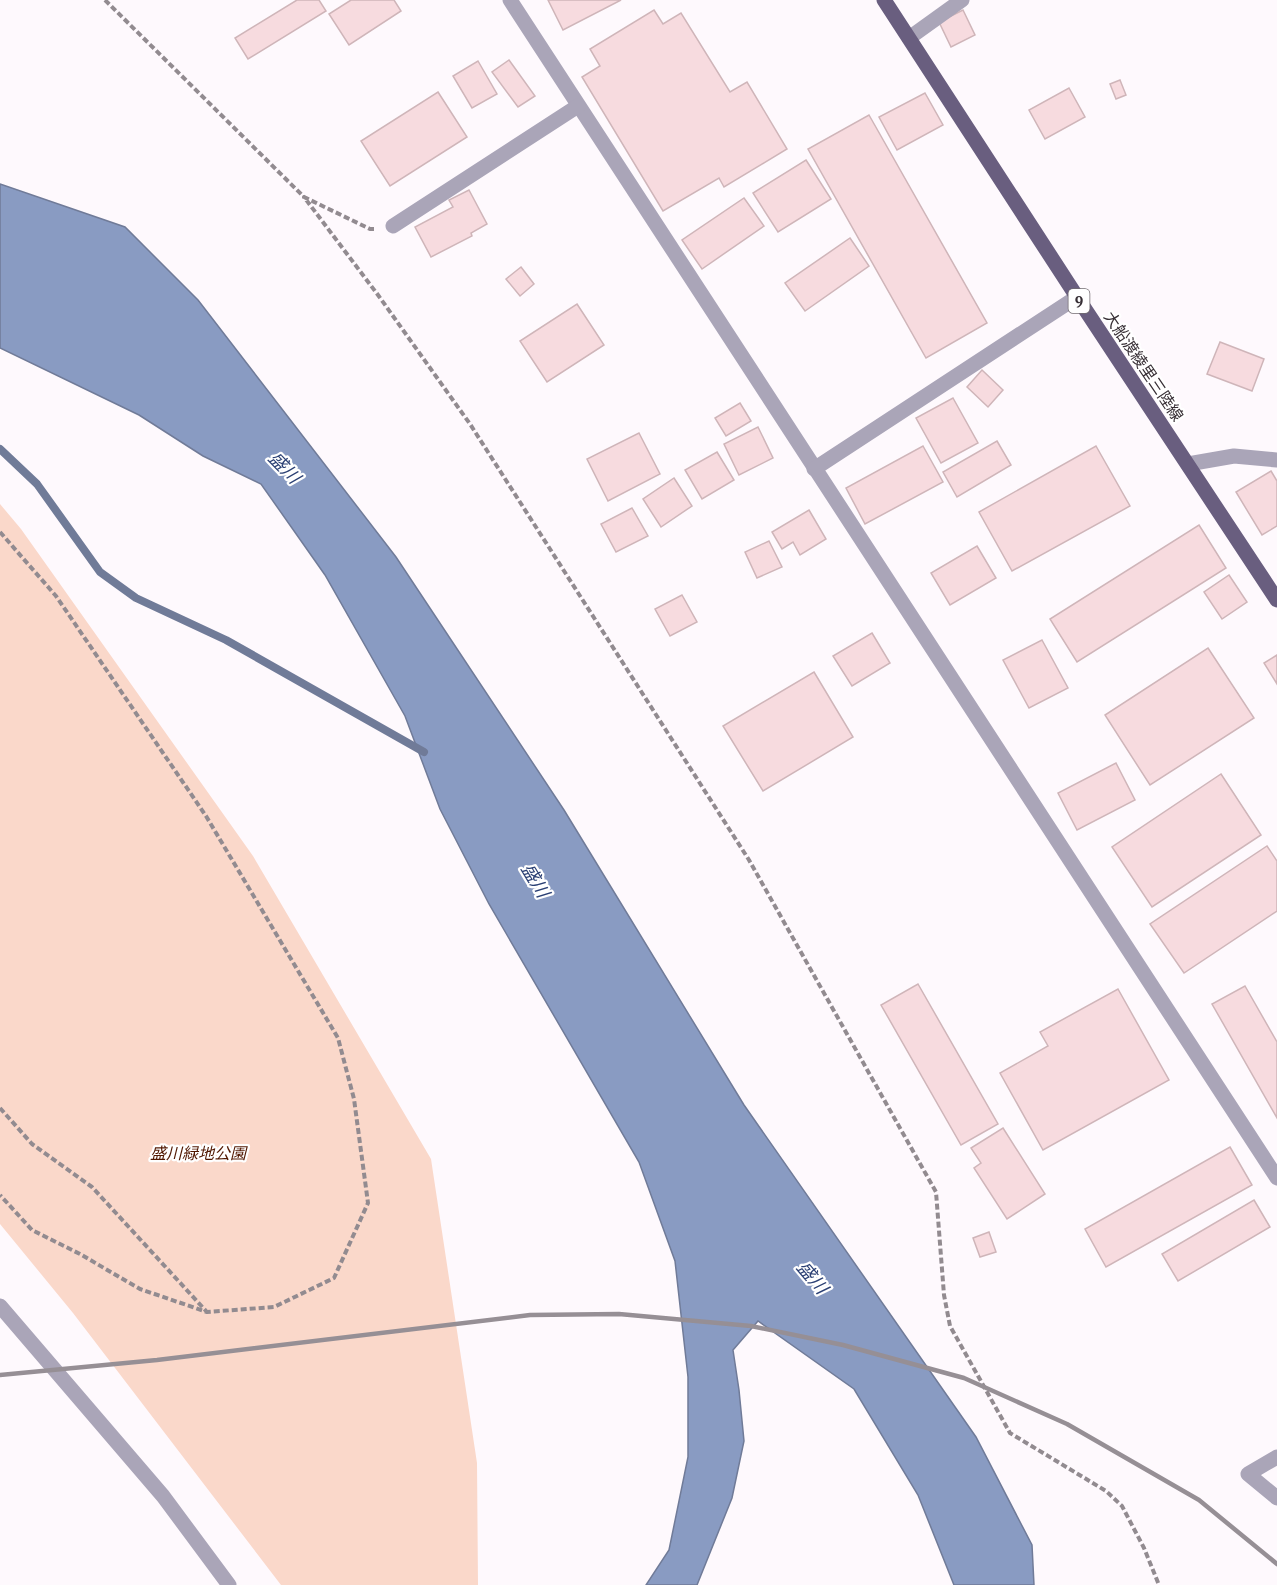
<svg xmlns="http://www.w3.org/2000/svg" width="1277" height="1585" font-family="'PT Serif','Noto Sans JP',serif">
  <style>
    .green { fill: #fad8ca }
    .water { fill: #899bc2; stroke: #707b98; stroke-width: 1.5 }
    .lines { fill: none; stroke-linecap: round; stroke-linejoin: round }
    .stream { stroke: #707b98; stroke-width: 8 }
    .building { fill: #f7dbdf; stroke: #cfb5b9; stroke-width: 1.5 }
    .path { stroke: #928b90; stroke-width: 4; stroke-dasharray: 6 3; stroke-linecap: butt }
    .minor { stroke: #aaa5b8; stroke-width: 15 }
    .major { stroke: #695e7f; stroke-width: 15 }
    .rail { stroke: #968f95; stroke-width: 4.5 }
    .labels { text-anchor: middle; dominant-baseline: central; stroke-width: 4.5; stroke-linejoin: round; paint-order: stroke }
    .shield { fill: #fff; stroke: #736d72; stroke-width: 1.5 }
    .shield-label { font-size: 15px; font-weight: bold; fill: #372f35 }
    .street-label { font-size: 16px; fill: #372f35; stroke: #fff }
    .park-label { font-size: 16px; font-style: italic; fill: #501700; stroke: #fff }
    .water-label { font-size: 18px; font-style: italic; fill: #2b4074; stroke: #fff }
  </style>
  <rect width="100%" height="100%" fill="#fef9fd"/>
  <path class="green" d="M 0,504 L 21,529 L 253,856 L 431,1159 L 477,1463 L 478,1585 L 281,1585 L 73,1313 L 0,1224 Z"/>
  <path class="water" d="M 0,184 L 125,227 L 198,300 L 396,557 L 564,810 L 744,1105 L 976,1437 L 1032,1545 L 1034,1585 L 954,1585 L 918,1495 L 854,1389 L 758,1321 L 733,1350 L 739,1390 L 744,1441 L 732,1498 L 697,1585 L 646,1585 L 669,1550 L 688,1457 L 688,1377 L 675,1261 L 639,1162 L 489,904 L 440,809 L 405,716 L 325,575 L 261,484 L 203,456 L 139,415 L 0,348 Z"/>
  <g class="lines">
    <path class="stream" d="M 0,449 L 37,484 L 100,572 L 136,598 L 226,640 L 424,752"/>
  </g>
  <g class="building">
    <path d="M 297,0 L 319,0 L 326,11 L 248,59 L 235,38 Z"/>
    <path d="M 351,0 L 394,0 L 401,11 L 349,45 L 329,14 Z"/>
    <path d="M 548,0 L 621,0 L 563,30 Z"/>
    <path d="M 654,10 L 663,24 L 681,13 L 730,92 L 747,82 L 787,149 L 724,187 L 719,178 L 663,211 L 582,77 L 600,66 L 590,49 Z"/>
    <path d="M 963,10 L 975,35 L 951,47 L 939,22 Z"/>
    <path d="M 509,60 L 535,96 L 518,107 L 492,72 Z"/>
    <path d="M 478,61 L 497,94 L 472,108 L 453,76 Z"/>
    <path d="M 1120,80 L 1126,95 L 1116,99 L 1110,84 Z"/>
    <path d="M 1069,88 L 1085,117 L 1045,139 L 1029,110 Z"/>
    <path d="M 438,92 L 467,137 L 390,186 L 361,141 Z"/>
    <path d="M 925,93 L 943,125 L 897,150 L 879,117 Z"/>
    <path d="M 869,115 L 987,323 L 926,358 L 808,149 Z"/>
    <path d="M 806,160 L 831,199 L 778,232 L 753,193 Z"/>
    <path d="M 469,190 L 487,224 L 471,233 L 472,236 L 431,257 L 415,227 L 453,207 L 449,200 Z"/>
    <path d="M 744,198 L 764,226 L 702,269 L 682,240 Z"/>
    <path d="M 850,238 L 869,266 L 805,311 L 785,283 Z"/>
    <path d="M 521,267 L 534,284 L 520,296 L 506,279 Z"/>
    <path d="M 577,304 L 604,345 L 547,382 L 520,341 Z"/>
    <path d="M 1220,342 L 1264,359 L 1252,391 L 1207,374 Z"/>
    <path d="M 982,370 L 1003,390 L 988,407 L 967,387 Z"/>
    <path d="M 953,398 L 978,443 L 941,463 L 916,418 Z"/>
    <path d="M 740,403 L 751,421 L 726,436 L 715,418 Z"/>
    <path d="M 758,427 L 773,458 L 739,475 L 724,444 Z"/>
    <path d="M 639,433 L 660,474 L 608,501 L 587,459 Z"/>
    <path d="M 997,441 L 1011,465 L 957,497 L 943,472 Z"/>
    <path d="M 923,446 L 943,482 L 865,524 L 846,488 Z"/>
    <path d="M 1096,446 L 1130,506 L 1012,571 L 979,512 Z"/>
    <path d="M 717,452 L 734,480 L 702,499 L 685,470 Z"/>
    <path d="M 1271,471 L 1277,481 L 1277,526 L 1262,535 L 1236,492 Z"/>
    <path d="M 674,478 L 692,506 L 661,527 L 643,499 Z"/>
    <path d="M 632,508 L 648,536 L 616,552 L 601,524 Z"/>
    <path d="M 809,510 L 826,539 L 800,555 L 793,542 L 782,549 L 772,532 Z"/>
    <path d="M 1199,525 L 1226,568 L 1077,662 L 1050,619 Z"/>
    <path d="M 769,541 L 782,567 L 757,578 L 745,552 Z"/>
    <path d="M 977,546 L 996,578 L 950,605 L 931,573 Z"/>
    <path d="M 1229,575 L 1247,602 L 1222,619 L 1204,592 Z"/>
    <path d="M 682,595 L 697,622 L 670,636 L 655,609 Z"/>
    <path d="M 872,633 L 890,663 L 852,686 L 833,656 Z"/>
    <path d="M 1042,640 L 1068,688 L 1029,708 L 1003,660 Z"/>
    <path d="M 1208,648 L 1254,718 L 1150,785 L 1105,715 Z"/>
    <path d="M 1277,655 L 1277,684 L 1264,663 Z"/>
    <path d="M 814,672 L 853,737 L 763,791 L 723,726 Z"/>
    <path d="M 1116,763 L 1135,800 L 1077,830 L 1058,793 Z"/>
    <path d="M 1221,774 L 1261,835 L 1152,907 L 1112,847 Z"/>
    <path d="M 1267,846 L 1277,861 L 1277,911 L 1184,973 L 1150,924 Z"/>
    <path d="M 918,984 L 998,1124 L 961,1145 L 881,1005 Z"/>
    <path d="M 1245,986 L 1277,1042 L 1277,1118 L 1212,1004 Z"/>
    <path d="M 1118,989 L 1169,1080 L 1043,1150 L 1000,1073 L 1048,1046 L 1040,1032 Z"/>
    <path d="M 1003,1128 L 1045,1194 L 1007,1219 L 974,1168 L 981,1163 L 971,1148 Z"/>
    <path d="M 1230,1147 L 1252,1185 L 1106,1267 L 1085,1229 Z"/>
    <path d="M 1254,1200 L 1270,1227 L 1178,1281 L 1162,1254 Z"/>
    <path d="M 989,1232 L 996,1252 L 980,1257 L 973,1238 Z"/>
  </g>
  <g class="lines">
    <g class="path">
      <path d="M 105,0 L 304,197"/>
      <path d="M 374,229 L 370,229 L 304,197 L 378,295 L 470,424 L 749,860 L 936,1192 L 944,1295 L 950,1326 L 1010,1433 L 1106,1491 L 1122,1506 L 1144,1548 L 1159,1585"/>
      <path d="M 0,532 L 56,596 L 206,816 L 338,1038 L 354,1099 L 368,1203 L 334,1278 L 274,1307 L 207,1312 L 140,1289 L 80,1254 L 32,1230 L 0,1195"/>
      <path d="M 0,1108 L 32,1144 L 92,1187 L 206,1311"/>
    </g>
    <g class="minor">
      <path d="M 510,0 L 1277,1178"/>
      <path d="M 909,38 L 962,0"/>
      <path d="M 393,226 L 578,106"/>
      <path d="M 1188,464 L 1234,456 L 1277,460"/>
      <path d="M 814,469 L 1077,297"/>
      <path d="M 0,1306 L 163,1496 L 229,1585"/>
      <path d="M 1277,1457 L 1248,1474 L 1277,1498"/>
    </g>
    <path class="major" d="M 884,0 L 1077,297 L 1277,600"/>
    <path class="rail" d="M 0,1375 L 157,1360 L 530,1315 L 619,1314 L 751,1326 L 843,1345 L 964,1378 L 1067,1424 L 1199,1500 L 1277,1564"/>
  </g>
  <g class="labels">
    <rect class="shield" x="1068.5" y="289" width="21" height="24" rx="4.5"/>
    <g class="shield-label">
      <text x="1079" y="301">9</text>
    </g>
    <g class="street-label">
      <text transform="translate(1144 366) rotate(56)">大船渡綾里三陸線</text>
    </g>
    <g class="park-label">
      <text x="198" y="1153">盛川緑地公園</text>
    </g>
    <g class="water-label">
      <text transform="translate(285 467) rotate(46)">盛川</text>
      <text transform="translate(536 880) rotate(59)">盛川</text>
      <text transform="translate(813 1277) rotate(50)">盛川</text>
    </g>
  </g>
</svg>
